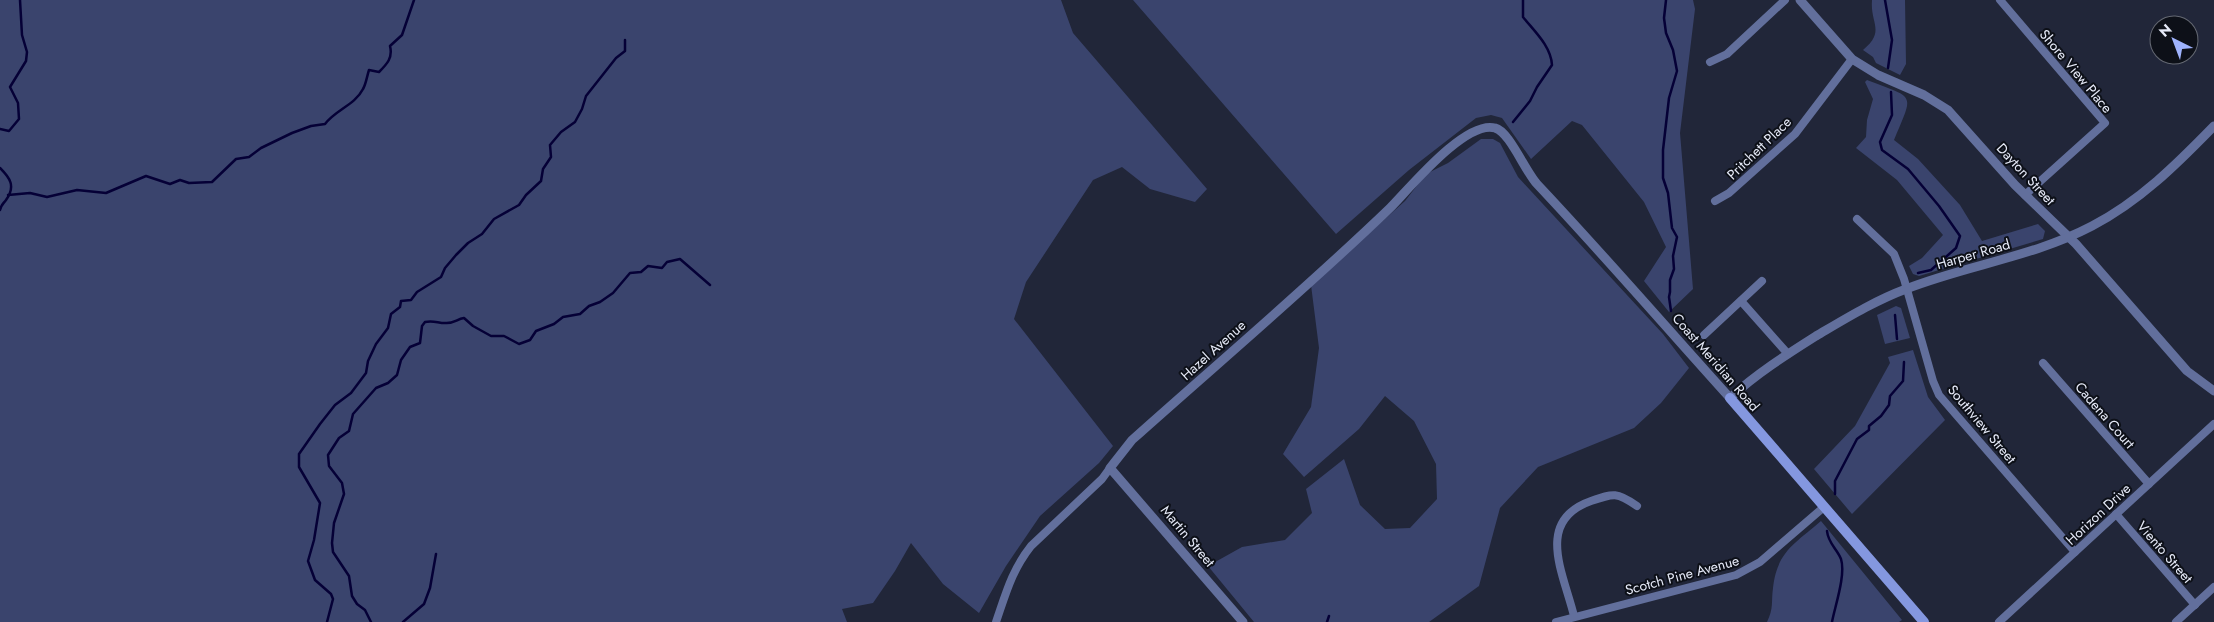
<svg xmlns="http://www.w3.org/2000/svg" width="2214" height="622" font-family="Jost,sans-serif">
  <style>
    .green { fill: #3a446d }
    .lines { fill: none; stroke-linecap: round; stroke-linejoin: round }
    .stream { stroke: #050036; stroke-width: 2.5 }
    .minor { stroke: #626f9c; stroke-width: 8 }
    .tertiary { stroke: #626f9c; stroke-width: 9 }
    .secondary { stroke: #8497df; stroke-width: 10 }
    .labels { text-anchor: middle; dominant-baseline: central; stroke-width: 4; stroke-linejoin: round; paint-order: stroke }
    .street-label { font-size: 14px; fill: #e7ebf9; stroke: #0d1018 }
  </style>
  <rect width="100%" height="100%" fill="#212639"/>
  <g class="green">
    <path d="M 0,0 L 1061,0 L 1073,33 L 1207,189 L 1195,202 L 1150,189 L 1122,167 L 1093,180 L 1026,282 L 1014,319 L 1113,446 L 1099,463 L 1040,516 L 1006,566 L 979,613 L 943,584 L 911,543 L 895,571 L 873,603 L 842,609 L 847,622 L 0,622 Z"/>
    <path d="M 1133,0 L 1693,0 L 1695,9 L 1680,133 L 1693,289 L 1669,312 L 1644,281 L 1666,247 L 1644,202 L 1582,125 L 1572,121 L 1531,159 L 1502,118 L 1491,115 L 1476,118 L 1409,170 L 1336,234 Z"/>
    <path d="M 1872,0 L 1905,0 L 1906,64 L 1900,75 L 1876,63 L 1873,57 L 1863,50 C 1886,31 1870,24 1872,0 Z"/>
    <path d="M 1867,80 C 1916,99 1914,92 1894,140 L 1918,159 L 1960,205 L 1982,241 L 2038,224 L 2045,231 L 2043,239 L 1919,276 L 1913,274 L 1909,266 L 1922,258 L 1943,235 L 1897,180 L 1856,148 L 1866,137 L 1867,120 L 1873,99 L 1865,82 Z"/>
    <path d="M 1481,139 L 1493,139 L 1500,143 L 1518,177 L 1663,334 L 1689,368 L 1661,403 L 1634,428 L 1538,467 L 1500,508 L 1479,586 L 1429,622 L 1254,622 L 1208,566 L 1242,547 L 1285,540 L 1312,513 L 1306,489 L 1344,459 L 1360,505 L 1385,529 L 1410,528 L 1437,499 L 1436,464 L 1414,421 L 1385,396 L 1359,429 L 1304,477 L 1283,454 L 1311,407 L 1319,348 L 1311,285 L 1405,201 L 1426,174 L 1448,163 Z"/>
    <path d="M 1896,306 L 1901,308 L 1910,338 L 1885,344 L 1877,315 Z"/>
    <path d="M 1913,350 L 1928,397 L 1945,420 L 1852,514 L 1814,469 L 1855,426 L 1890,363 L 1888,357 Z"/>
    <path d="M 1821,521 L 1902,620 L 1899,622 L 1767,622 C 1774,608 1771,602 1773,588 C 1777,551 1796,543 1821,521 Z"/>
  </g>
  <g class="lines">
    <g class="stream">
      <path d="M 1666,0 L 1664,18 L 1666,33 L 1673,50 L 1677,71 L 1669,98 L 1663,150 L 1663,178 L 1668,193 L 1672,228 L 1677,237 L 1673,256 L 1674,269 L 1670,280 L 1670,292 L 1669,297 L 1671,311"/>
      <path d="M 1885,0 L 1892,40 L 1888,68"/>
      <path d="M 1891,92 L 1892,115 L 1880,142 L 1882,150 L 1908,169 L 1939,206 L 1960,236 L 1956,248 L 1931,270 L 1918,273"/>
      <path d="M 1513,122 L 1530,101 L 1537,87 L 1552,65 C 1551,46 1534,31 1523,17 L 1523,0"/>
      <path d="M 0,129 L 9,131 L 19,119 L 18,103 L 10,87 L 26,61 L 27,52 L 22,35 L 20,0"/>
      <path d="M 0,168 C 10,178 16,186 6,200 C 3,204 1,205 0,210"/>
      <path d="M 8,195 L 30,193 L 47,197 L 77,190 L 106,193 L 146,176 L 170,184 L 180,180 L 189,183 L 212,182 L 236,159 L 249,157 L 261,148 L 292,133 L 311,126 L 325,124 C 335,110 355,105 363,89 C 366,84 367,76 369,70 L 379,72 C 387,64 393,58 390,46 L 402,35 L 414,0"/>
      <path d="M 1895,315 L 1897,339"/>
      <path d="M 1835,494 L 1835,481 L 1857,439 L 1869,430 L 1869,426 L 1881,416 L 1889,405 L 1890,396 L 1903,381 L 1904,362"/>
      <path d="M 1827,531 C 1828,543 1837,549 1841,559 C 1846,575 1835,606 1832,622"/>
      <path d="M 327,622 L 333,599 L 331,594 L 315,580 L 308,561 L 314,540 L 320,503 L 299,467 L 299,454 L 320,424 L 335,405 L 351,393 L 366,373 L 368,361 L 376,344 L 388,328 L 391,314 L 400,307 L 401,301 L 411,300 L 417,292 L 441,277 L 445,268 L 456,255 L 468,243 L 482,234 L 494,219 L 519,205 L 526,195 L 541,181 L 543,169 L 551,157 L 550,145 L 561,132 L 575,122 L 582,109 L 586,96 L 616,58 L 625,51 L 625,40"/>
      <path d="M 371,622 L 365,610 L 357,604 L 352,596 L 349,576 L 333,552 L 332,543 L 334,523 L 344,494 L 342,483 L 329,466 L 328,455 L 339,438 L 349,431 L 353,414 L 376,388 L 388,383 L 397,375 L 401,360 L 410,347 L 420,343 L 422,326 L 425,322 C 433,320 438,323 445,323 C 453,324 457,319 464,318 L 473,326 L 491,336 L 504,336 L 519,344 L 530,340 L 536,331 L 554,324 L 563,317 L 580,314 L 589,306 L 600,302 L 613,293 L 630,273 L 641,272 L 648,266 L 662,268 L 667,262 L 680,259 L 710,285"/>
      <path d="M 403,622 L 424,604 L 430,588 L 436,554"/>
      <path d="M 1327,622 L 1329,616"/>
    </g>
    <g class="minor">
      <path d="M 2000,0 L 2105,123 L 2025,195"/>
      <path d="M 1710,62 L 1727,54 L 1785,0"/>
      <path d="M 1715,201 L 1729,193 L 1795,134 L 1852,59"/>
      <path d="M 1857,219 L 1894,254 L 1904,279 L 1933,381 L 1939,395 L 2075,552"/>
      <path d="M 1741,301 L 1788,354"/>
      <path d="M 1704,335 L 1762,281"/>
      <path d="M 2043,363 L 2149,484"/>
      <path d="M 2116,514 L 2195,605"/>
      <path d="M 1574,616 C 1564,574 1534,521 1591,501 C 1614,493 1617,492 1637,506"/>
      <path d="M 996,622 C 1006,593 1012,570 1031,546 L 1102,479 L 1110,468"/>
      <path d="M 1556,622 L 1736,575 L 1760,562 L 1824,507"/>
      <path d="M 1999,622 L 2214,424"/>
      <path d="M 2176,622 L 2214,587"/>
    </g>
    <g class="tertiary">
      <path d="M 1800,0 L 1852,59 L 1878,75 L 1924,95 L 1948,110 L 2015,185 L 2076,244 L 2187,371 L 2214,391"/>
      <path d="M 1243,622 L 1110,468 L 1132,440 C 1218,363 1307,288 1390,208 C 1409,189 1465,120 1495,128 C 1509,131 1525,171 1537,184 C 1603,254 1665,326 1730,398 C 1756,374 1786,355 1816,336 C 1845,319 1874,301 1906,289 C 1967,265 2033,257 2092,226 C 2140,201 2177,164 2214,126"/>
    </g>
    <path class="secondary" d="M 1730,398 L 1924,622"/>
  </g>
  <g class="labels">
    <g class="street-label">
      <text transform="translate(2076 71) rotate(50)">Shore View Place</text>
      <text transform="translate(1759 148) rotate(-44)">Pritchett Place</text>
      <text transform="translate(2026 174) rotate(47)">Dayton Street</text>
      <text transform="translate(1973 254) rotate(-16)">Harper Road</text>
      <text transform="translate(1213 350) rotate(-42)">Hazel Avenue</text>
      <text transform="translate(1716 362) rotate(49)">Coast Meridian Road</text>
      <text transform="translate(2105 415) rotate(49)">Cadena Court</text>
      <text transform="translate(1982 424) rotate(50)">Southview Street</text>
      <text transform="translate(2098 514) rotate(-43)">Horizon Drive</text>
      <text transform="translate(1188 536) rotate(50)">Martin Street</text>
      <text transform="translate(2165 552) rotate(49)">Viento Street</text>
      <text transform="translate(1682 575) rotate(-15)">Scotch Pine Avenue</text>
    </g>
  </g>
  <g transform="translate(2174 40) rotate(318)"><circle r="24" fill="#0d1018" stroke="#646872"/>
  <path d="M0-4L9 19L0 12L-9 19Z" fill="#9fb3fd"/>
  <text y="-8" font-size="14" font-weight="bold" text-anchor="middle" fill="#e7ebf9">N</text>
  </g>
</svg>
